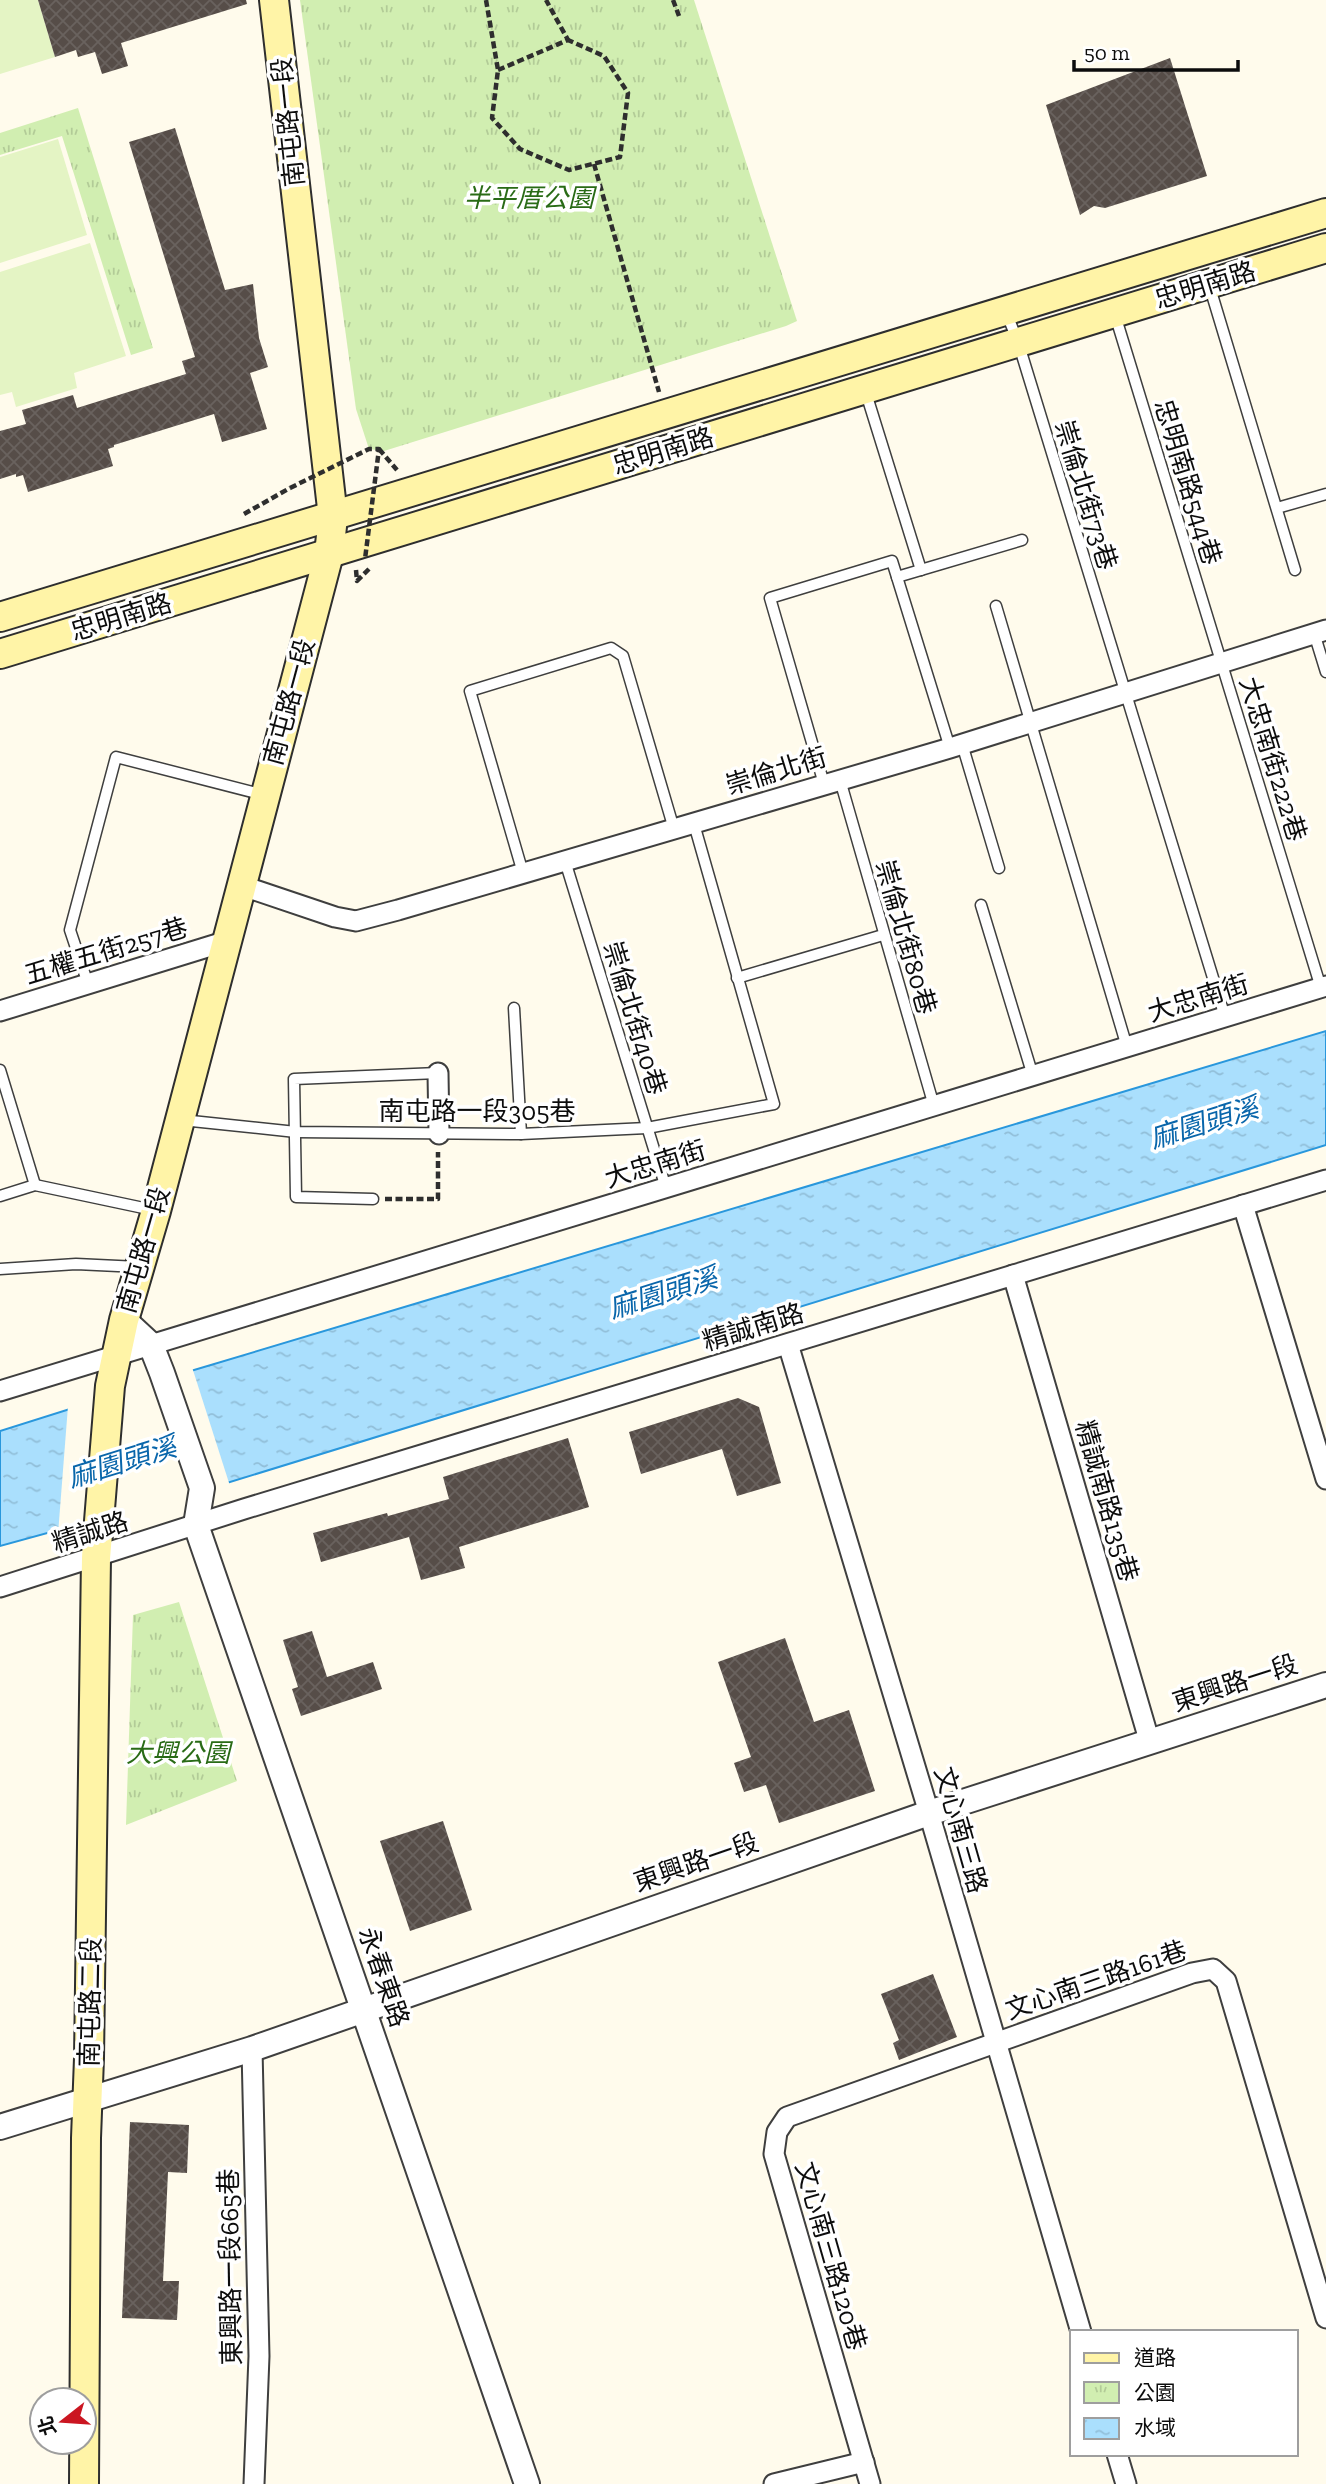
<svg xmlns="http://www.w3.org/2000/svg" width="1326" height="2484" font-family="'Zilla Slab','Noto Sans TC',serif">
  <style>
    .park { fill: url(#park-tufts) }
    .pitch { fill: #e4f4c4 }
    .water { fill: url(#water-ripples); stroke: #2997dc; stroke-width: 2 }
    .pier { fill: #fffbec }
    .building { fill: url(#building-cross-hatch) }
    .lines { fill: none; stroke-linecap: round; stroke-linejoin: round }
    .service-casing { stroke: #3f3f3f; stroke-width: 13 }
    .minor-casing { stroke: #3f3f3f; stroke-width: 23 }
    .tertiary-casing { stroke: #3f3f3f; stroke-width: 28 }
    .secondary-casing { stroke: #2e2e2e; stroke-width: 32 }
    .path { stroke: #2e2e2e; stroke-width: 4.5; stroke-dasharray: 7 3.5; stroke-linecap: butt }
    .service { stroke: #fff; stroke-width: 10 }
    .minor { stroke: #fff; stroke-width: 19 }
    .tertiary { stroke: #fff; stroke-width: 24 }
    .secondary { stroke: #fff4a7; stroke-width: 28 }
    .path-bridge { stroke: #2e2e2e; stroke-width: 4.5; stroke-dasharray: 7 3.5; stroke-linecap: butt }
    .labels { text-anchor: middle; dominant-baseline: central; stroke-width: 7; stroke-linejoin: round; paint-order: stroke }
    .street-label { font-size: 26px; fill: #0c0c0c; stroke: #fff }
    .park-label { font-size: 26px; font-style: italic; fill: #296b16; stroke: #fff }
    .water-label { font-size: 28px; font-style: italic; fill: #0966ab; stroke: #fff }
  </style>
  <defs>
    <pattern id="park-tufts" width="24" height="20" patternUnits="userSpaceOnUse" patternTransform="scale(1.75)"><rect width="24" height="20" fill="#d1eeb1"/><path d="M3 7l-1-3M5 7V3M7 7l1-3M15 17l-1-3M17 17v-4M19 17l1-3" fill="none" stroke="#b2cb97"/></pattern>
    <pattern id="water-ripples" width="26" height="14" patternUnits="userSpaceOnUse" patternTransform="scale(1.75)"><rect width="26" height="14" fill="#aadffd"/><path d="M2 4q2-2 4 0t4 0M15 11q2-2 4 0t4 0" fill="none" stroke="#91bed8"/></pattern>
    <pattern id="building-cross-hatch" width="8" height="8" patternUnits="userSpaceOnUse" patternTransform="scale(1.75)"><rect width="8" height="8" fill="#564d48"/><path d="M0 0l8 8M0 8l8-8" fill="none" stroke="#69625e"/></pattern>
  </defs>
  <rect width="100%" height="100%" fill="#fffbec"/>
  <g class="park">
    <path d="M 300,0 L 694,0 L 797,321 L 786,326 L 384,451 L 369,449 L 356,409 Z"/>
    <path d="M 78,108 L 153,348 L 131,355 L 62,136 L 0,155 L 0,133 Z"/>
    <path d="M 179,1602 L 237,1781 L 126,1825 L 133,1615 Z"/>
  </g>
  <g class="pitch">
    <path d="M 0,0 L 38,0 L 55,57 L 0,74 Z"/>
    <path d="M 58,139 L 87,235 L 0,263 L 0,157 Z"/>
    <path d="M 90,243 L 126,356 L 74,373 L 77,388 L 16,407 L 12,392 L 0,395 L 0,272 Z"/>
  </g>
  <path class="water" d="M 1326,1031 L 1326,1145 L 204,1490 L 0,1546 L 0,1431 L 184,1373 Z"/>
  <path class="pier" d="M 192,1367 L 230,1486 L 58,1534 L 68,1406 Z"/>
  <g class="building">
    <path d="M 38,0 L 246,0 L 247,4 L 121,43 L 128,66 L 102,74 L 95,52 L 78,57 L 76,50 L 55,57 Z"/>
    <path d="M 1170,58 L 1207,176 L 1105,208 L 1094,206 L 1080,215 L 1046,105 Z"/>
    <path d="M 175,128 L 225,290 L 253,284 L 259,338 L 268,367 L 250,373 L 267,429 L 222,442 L 214,414 L 114,445 L 114,447 L 108,449 L 113,466 L 28,492 L 23,475 L 16,477 L 16,474 L 0,479 L 0,431 L 26,424 L 22,410 L 73,395 L 77,408 L 186,374 L 182,361 L 195,357 L 129,142 Z"/>
    <path d="M 738,1398 L 759,1407 L 781,1483 L 737,1496 L 722,1449 L 641,1474 L 629,1432 Z"/>
    <path d="M 568,1438 L 589,1507 L 459,1547 L 465,1568 L 421,1580 L 409,1537 L 321,1562 L 313,1533 L 387,1513 L 388,1516 L 449,1499 L 443,1477 Z"/>
    <path d="M 312,1631 L 327,1677 L 373,1662 L 382,1689 L 301,1716 L 292,1689 L 298,1687 L 283,1640 Z"/>
    <path d="M 785,1638 L 814,1722 L 849,1710 L 875,1791 L 779,1823 L 766,1785 L 744,1792 L 734,1763 L 751,1757 L 718,1662 Z"/>
    <path d="M 443,1821 L 472,1910 L 410,1931 L 380,1841 Z"/>
    <path d="M 933,1974 L 957,2037 L 899,2060 L 893,2043 L 899,2040 L 881,1994 Z"/>
    <path d="M 130,2122 L 189,2125 L 187,2173 L 168,2172 L 163,2281 L 179,2281 L 177,2320 L 122,2318 Z"/>
  </g>
  <g class="lines">
    <defs>
      <g id="service">
        <path d="M 1210,288 L 1295,570"/>
        <path d="M 1006,312 L 1018,342 L 1225,1017"/>
        <path d="M 1115,315 L 1321,988"/>
        <path d="M 865,390 L 921,570"/>
        <path d="M 1277,508 L 1326,494"/>
        <path d="M 897,577 L 950,748"/>
        <path d="M 996,606 L 1127,1047"/>
        <path d="M 1314,633 L 1326,672"/>
        <path d="M 962,744 L 999,868"/>
        <path d="M 840,780 L 934,1106"/>
        <path d="M 824,784 L 770,598 L 892,561 L 897,577 L 1022,540"/>
        <path d="M 565,861 L 666,1188"/>
        <path d="M 523,873 L 470,691 L 611,648 L 623,656 L 674,829"/>
        <path d="M 981,905 L 1033,1076"/>
        <path d="M 737,978 L 883,935"/>
        <path d="M 88,984 L 70,930 L 116,757 L 264,795"/>
        <path d="M 514,1008 L 521,1134"/>
        <path d="M 0,1070 L 35,1185"/>
        <path d="M 182,1120 L 296,1132 L 521,1134 L 647,1128 L 774,1104 L 694,824"/>
        <path d="M 0,1196 L 35,1185 L 153,1210"/>
        <path d="M 373,1199 L 296,1197 L 294,1079 L 438,1073"/>
        <path d="M 0,1269 L 76,1264 L 139,1267"/>
      </g>
      <g id="minor">
        <path d="M 240,885 L 335,917 L 356,921 L 398,910 L 950,748 L 1326,630"/>
        <path d="M 0,1011 L 227,941"/>
        <path d="M 438,1073 L 439,1134"/>
        <path d="M 1243,1205 L 1326,1479"/>
        <path d="M 1013,1275 L 1150,1743"/>
        <path d="M 788,1344 L 929,1813 L 1081,2332"/>
        <path d="M 0,1391 L 1326,986"/>
        <path d="M 0,1587 L 244,1509 L 1326,1180"/>
        <path d="M 252,2049 L 259,2356 L 254,2484"/>
        <path d="M 1117,2454 L 1126,2484"/>
        <path d="M 774,2484 L 864,2462"/>
        <path d="M 870,2484 L 774,2154 L 777,2132 L 787,2117 L 1192,1973 L 1213,1969 L 1226,1981 L 1326,2318"/>
      </g>
      <g id="tertiary">
        <path d="M 124,1320 L 151,1345 L 162,1373 L 202,1488 L 196,1525 L 527,2484"/>
        <path d="M 0,2127 L 252,2049 L 929,1813 L 1326,1685"/>
      </g>
      <g id="secondary">
        <path d="M 0,617 L 1326,213"/>
        <path d="M 0,654 L 1326,248"/>
        <path d="M 84,2484 L 86,2138 L 89,2058 L 96,1558 L 110,1386 L 124,1320 L 156,1211 L 329,554 L 333,517 L 274,0"/>
      </g>
    </defs>
    <use href="#service" class="service-casing"/>
    <use href="#minor" class="minor-casing"/>
    <use href="#tertiary" class="tertiary-casing"/>
    <use href="#secondary" class="secondary-casing"/>
    <g class="path">
      <path d="M 486,0 L 498,70 L 492,118 L 520,149 L 569,170 L 620,157 L 628,93 L 604,56 L 568,40"/>
      <path d="M 673,0 L 679,16"/>
      <path d="M 498,70 L 568,40 L 546,0"/>
      <path d="M 594,164 L 659,392"/>
      <path d="M 379,449 L 397,470"/>
      <path d="M 244,514 L 290,488"/>
      <path d="M 356,570 L 357,581 L 371,567"/>
      <path d="M 385,1199 L 438,1199 L 438,1152"/>
    </g>
    <use href="#service" class="service"/>
    <use href="#minor" class="minor"/>
    <use href="#tertiary" class="tertiary"/>
    <use href="#secondary" class="secondary"/>
    <path class="path-bridge" d="M 290,488 L 369,449 L 379,449 L 365,559"/>
  </g>
  <g class="labels">
    <g class="street-label">
      <text transform="translate(288 122) rotate(-96)">南屯路一段</text>
      <text transform="translate(1205 285) rotate(-17)">忠明南路</text>
      <text transform="translate(663 451) rotate(-17)">忠明南路</text>
      <text transform="translate(1188 482) rotate(73)">忠明南路544巷</text>
      <text transform="translate(1086 495) rotate(73)">崇倫北街73巷</text>
      <text transform="translate(121 617) rotate(-17)">忠明南路</text>
      <text transform="translate(289 702) rotate(-75)">南屯路一段</text>
      <text transform="translate(1273 759) rotate(73)">大忠南街222巷</text>
      <text transform="translate(776 771) rotate(-17)">崇倫北街</text>
      <text transform="translate(906 937) rotate(74)">崇倫北街80巷</text>
      <text transform="translate(106 951) rotate(-17)">五權五街257巷</text>
      <text transform="translate(1198 998) rotate(-17)">大忠南街</text>
      <text transform="translate(635 1018) rotate(73)">崇倫北街40巷</text>
      <text x="477" y="1111">南屯路一段305巷</text>
      <text transform="translate(655 1164) rotate(-17)">大忠南街</text>
      <text transform="translate(143 1250) rotate(-74)">南屯路一段</text>
      <text transform="translate(753 1327) rotate(-17)">精誠南路</text>
      <text transform="translate(1107 1501) rotate(74)">精誠南路135巷</text>
      <text transform="translate(90 1532) rotate(-18)">精誠路</text>
      <text transform="translate(1235 1683) rotate(-18)">東興路一段</text>
      <text transform="translate(961 1830) rotate(74)">文心南三路</text>
      <text transform="translate(696 1862) rotate(-19)">東興路一段</text>
      <text transform="translate(384 1977) rotate(71)">永春東路</text>
      <text transform="translate(1096 1980) rotate(-19)">文心南三路161巷</text>
      <text transform="translate(90 2002) rotate(-89)">南屯路二段</text>
      <text transform="translate(831 2256) rotate(74)">文心南三路120巷</text>
      <text transform="translate(230 2267) rotate(-91)">東興路一段665巷</text>
    </g>
    <g class="park-label">
      <text x="529" y="198">半平厝公園</text>
      <text x="178" y="1753">大興公園</text>
    </g>
    <g class="water-label">
      <text transform="translate(1204 1123) rotate(-17)">麻園頭溪</text>
      <text transform="translate(663 1293) rotate(-17)">麻園頭溪</text>
      <text transform="translate(122 1462) rotate(-17)">麻園頭溪</text>
    </g>
  </g>
  <rect x="1070" y="2330" width="228" height="126" fill="#ffffff" stroke="#9e9e9e" stroke-width="2"/>
  <rect x="1084" y="2353" width="35" height="10" fill="#fff4a7" stroke="#9e9e9e" stroke-width="2"/>
  <text x="1134" y="2365" font-size="21" fill="#0c0c0c">道路</text>
  <rect x="1084" y="2382" width="35" height="21" fill="url(#park-tufts)" stroke="#9e9e9e" stroke-width="2"/>
  <text x="1134" y="2400" font-size="21" fill="#0c0c0c">公園</text>
  <rect x="1084" y="2418" width="35" height="21" fill="url(#water-ripples)" stroke="#9e9e9e" stroke-width="2"/>
  <text x="1134" y="2435" font-size="21" fill="#0c0c0c">水域</text>
  <g transform="translate(63 2421) rotate(253)"><circle r="33" fill="#ffffff" stroke="#9e9e9e" stroke-width="2"/>
  <path d="M0-5L12 26L0 18L-12 26Z" fill="#cb1621"/>
  <text y="-10" font-size="19" font-weight="bold" text-anchor="middle" fill="#0c0c0c">北</text>
  </g>
  <path d="M1074 60v10h164v-10" fill="none" stroke="#0c0c0c" stroke-width="3.5"/>
  <text x="1084" y="60" font-size="21" fill="#0c0c0c" stroke="#ffffff" stroke-width="5" paint-order="stroke">50 m</text>
</svg>
